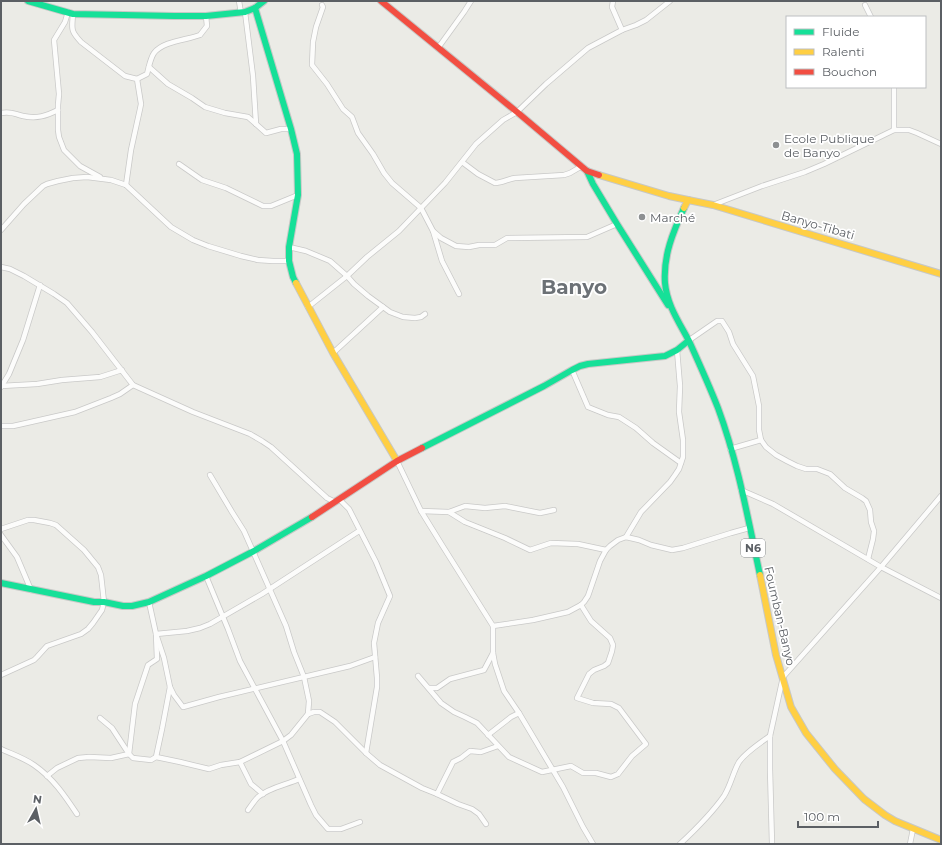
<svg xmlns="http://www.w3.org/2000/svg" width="942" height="845" font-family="Montserrat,sans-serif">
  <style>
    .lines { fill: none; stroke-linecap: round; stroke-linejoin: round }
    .street-casing { stroke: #c9c9c8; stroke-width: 6 }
    .fast-casing { stroke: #c7c8c6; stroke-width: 8 }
    .slow-casing { stroke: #c7c8c6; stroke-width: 8 }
    .jam-casing { stroke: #c7c8c6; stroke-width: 8 }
    .street { stroke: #fcfcfb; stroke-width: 4.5 }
    .fast { stroke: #16e098; stroke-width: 6 }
    .slow { stroke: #ffcf43; stroke-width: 6 }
    .jam { stroke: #f24e42; stroke-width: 6 }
    .poi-dot { fill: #8d9092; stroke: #fff; stroke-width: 1.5 }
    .labels { text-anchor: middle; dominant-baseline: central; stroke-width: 3.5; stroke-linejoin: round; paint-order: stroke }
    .shield { fill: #fff; stroke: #8c8f92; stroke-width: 1 }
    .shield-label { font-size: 11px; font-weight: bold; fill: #5b5f64 }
    .poi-label { font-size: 12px; fill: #5b5f64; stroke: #fff; text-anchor: start }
    .street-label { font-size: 12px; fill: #5b5f64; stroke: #fff }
    .town-label { font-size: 20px; font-weight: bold; fill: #6c7176; stroke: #fff }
  </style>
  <rect width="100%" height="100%" fill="#ebebe6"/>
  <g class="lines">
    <defs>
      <g id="street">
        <path d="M 239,1 L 241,13"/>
        <path d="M 613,1 L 612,7 L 622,30"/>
        <path d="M 322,5 L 323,7 L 316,27 L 313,42 L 312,65 L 327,84 L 343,109 L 352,117 L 358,133 L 373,154 L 384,173 L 392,183 L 421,208 L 433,231 L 441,238 L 456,246 L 469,247 L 479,245 L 495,245 L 507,238 L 587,237 L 617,224"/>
        <path d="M 865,5 L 871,17"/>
        <path d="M 68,12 L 65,22 L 54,40 L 59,94 L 58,105 L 58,130 L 59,137 L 64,150 L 80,166 L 100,177"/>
        <path d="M 245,12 L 253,76 L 256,124"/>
        <path d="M 73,14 C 72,29 70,30 81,42 L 125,76 L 137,79 L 141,104 L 140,109 L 131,150 L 126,185"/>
        <path d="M 438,48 L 464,12 L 471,1"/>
        <path d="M 149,67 L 168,84 L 192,98 L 205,107 L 225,113 L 248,117 L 266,133 L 281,129 L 291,129"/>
        <path d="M 137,79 L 147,74 C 149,67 150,59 154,53 C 163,41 187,40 200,35 L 207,26 L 206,16"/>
        <path d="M 1,113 C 12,111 14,114 23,116 C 37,119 46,116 58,110"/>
        <path d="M 894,130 L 894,87"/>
        <path d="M 462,162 L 478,174 L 495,183 C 502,183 508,179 515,178 L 564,175 L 570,173 L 582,166"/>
        <path d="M 179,164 L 202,180 L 226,188 L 263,206 L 271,206 L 298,195"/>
        <path d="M 713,205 L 762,186 L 805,172 L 824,164 L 894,130 L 909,130 L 917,133 L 941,144"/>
        <path d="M 1,230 L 24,204 L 43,186 L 47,184 L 58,181 L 73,178 L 87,177 L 111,180 L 126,185 L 171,227 L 193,240 L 208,246 L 241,256 L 258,260 L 273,261 L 289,261"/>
        <path d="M 433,231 L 442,261 L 459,294"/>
        <path d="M 289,247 L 306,251 L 330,261 L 347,276 L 354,284 L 368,296 L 390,312 L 403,317 L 415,318 L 421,317 L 425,314"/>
        <path d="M 1,267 L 10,269 L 24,276 L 54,294 L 67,303 L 92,332 L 133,385 L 193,412 L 250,434 L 262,441 L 271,447 L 327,498 L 335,502"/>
        <path d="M 308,307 L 347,276 L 367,257 L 399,231 L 445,183 L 476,144 L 503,120 L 517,112 L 546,84 L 588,48 L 622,30 L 636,25 L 646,20 L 670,1"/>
        <path d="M 688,341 L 717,321 L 722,321 L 729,332 L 733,344 L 753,376 L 759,406 L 759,430 L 761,440 L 766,447 L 776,455 L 787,461 L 797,466 L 806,469 L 817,469 L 830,474 L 845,488 L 862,498 L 866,501 L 870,510 L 871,522 L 874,531 L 873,539 L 868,559"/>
        <path d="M 333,353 L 383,307"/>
        <path d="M 572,370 L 588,407 L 608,415 L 619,417 L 636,428 L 653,443 L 681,463"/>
        <path d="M 1,386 L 37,384 L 62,380 L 100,377 L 122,370"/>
        <path d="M 1,387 L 9,374 L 23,340 L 40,285"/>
        <path d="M 1,426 L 13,426 L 22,424 L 75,412 L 111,398 L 120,394 L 133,385"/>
        <path d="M 730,449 L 761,440"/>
        <path d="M 397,461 L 421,511 L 442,545 L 493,626 L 493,653 L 495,664 L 504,691 L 519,713 L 563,787 L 583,827 L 593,844"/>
        <path d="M 210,475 L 232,512 L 244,531 L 286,626 L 294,652 L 304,677 L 309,701 L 308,714"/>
        <path d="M 741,490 L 773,504 L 881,567 L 941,598"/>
        <path d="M 339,499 L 349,509 L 376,562 L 390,596 L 378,623 L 374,643 L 377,678 L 377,687 L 366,753"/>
        <path d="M 421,511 L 449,512 L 465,522 L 505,538 L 530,550 L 551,543 L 578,544 L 606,550"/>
        <path d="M 449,512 L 465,506 L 485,508 L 505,506 L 540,513 L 554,510"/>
        <path d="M 1,529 L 28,520 L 34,520 L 50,523 L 56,525 L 84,550 L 98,567 L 101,575 L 104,602 L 102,610 L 93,623 L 88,629 L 81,634 L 47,646 L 37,657 L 34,660 L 1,675"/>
        <path d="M 1,535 L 17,557 L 31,590"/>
        <path d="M 626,537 L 641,512 L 670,482 L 675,475 L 679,469 L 683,457 L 683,440 L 679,412 L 680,386 L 677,350"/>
        <path d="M 206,576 L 228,629 L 240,661 L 283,741 L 311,805 L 316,815 L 328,829 L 341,829 L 360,822"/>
        <path d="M 149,602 L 156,634 L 164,658 L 170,687 L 162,729 L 156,757"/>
        <path d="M 493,626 L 533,620 L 568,612 L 581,605 L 584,602 L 588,596 L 600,561 L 606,550 L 610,546 L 618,540 L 626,537 L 639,540 L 651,545 L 672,550 L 683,548 L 731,533 L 749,528"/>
        <path d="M 418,676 L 441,703 L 454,712 L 465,717 L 477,723 L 509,757 L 542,772 L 571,766 L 583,773 L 596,773 L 611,777 L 618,774 L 632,756 L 646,744 L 619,708 L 611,704 L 593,703 L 577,698 L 589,674 L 594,670 L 604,666 L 608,663 L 612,651 L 613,645 L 610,638 L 591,621 L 581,605"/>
        <path d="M 170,687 L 174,695 L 183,707 L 219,697 L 350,666 L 375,657"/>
        <path d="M 429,688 L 437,688 L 450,679 L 484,670 L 493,653"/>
        <path d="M 100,718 L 112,728 L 129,754"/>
        <path d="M 488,735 L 511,717 L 519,713"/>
        <path d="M 1,749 C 12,754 24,758 34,765 C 53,778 65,796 77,814"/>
        <path d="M 129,754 L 135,704 L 148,665 L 157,659 L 156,634 L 187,631 L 200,628 L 210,624 L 262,594 L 359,531"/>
        <path d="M 240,762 L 251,784 L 263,794"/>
        <path d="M 47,776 L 57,768 L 78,758 L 89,757 L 111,758 L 129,754 L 133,758 L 151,760 L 156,757 L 180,762 L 209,769 L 221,765 L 240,762 L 283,741 L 291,735 L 308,714 L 314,712 L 320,712 L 335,722 L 366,753 L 380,765 L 422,788 L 437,794 L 458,804 L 472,809 L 479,814 L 486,824"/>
        <path d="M 437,794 L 453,762 L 461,758 L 470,751 L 481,752 L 498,746"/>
        <path d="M 248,810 C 251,806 254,801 258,797 C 270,787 286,785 299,779"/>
        <path d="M 680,844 C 695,830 712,813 724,796 C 731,785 733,772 739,762 C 746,752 760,743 770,736"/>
        <path d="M 772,844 L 770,769 L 770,736 L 783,677 L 881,567 L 941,496"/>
        <path d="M 910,844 L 913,829"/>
      </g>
      <g id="fast">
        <path d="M 28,1 L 73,14 L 174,16 L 206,16 L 245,12 L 255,8 L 264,1"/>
        <path d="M 255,8 L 291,129 L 297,154 L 298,195 L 289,247 L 289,261 L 293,277 L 296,283"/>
        <path d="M 587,171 L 593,184 L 617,224 L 668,305"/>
        <path d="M 684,208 C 673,232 663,256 665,283 C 667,305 679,322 689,341 C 699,363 709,385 718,408 C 738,462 748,519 760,575"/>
        <path d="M 422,448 L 544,386 L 572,370 L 580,366 L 588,364 L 665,356 L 677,350 L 688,341"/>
        <path d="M 1,583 L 94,602 L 104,602 L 123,606 L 132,606 L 149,602 L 206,576 L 254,551 L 312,517"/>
      </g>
      <g id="slow">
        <path d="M 599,175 L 669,196 L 688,200"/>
        <path d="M 684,208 L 688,200 L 713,205 L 941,274"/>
        <path d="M 296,283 L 333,353 L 397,461"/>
        <path d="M 760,575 L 776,655 L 791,707 L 806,733 L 835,769 L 864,799 L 885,815 L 895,821 L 941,840"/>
      </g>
      <g id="jam">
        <path d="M 381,1 L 517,112 L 587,171 L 599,175"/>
        <path d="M 312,517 L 397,461 L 422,448"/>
      </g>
    </defs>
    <use href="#street" class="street-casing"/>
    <use href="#fast" class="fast-casing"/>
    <use href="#slow" class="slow-casing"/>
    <use href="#jam" class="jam-casing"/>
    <use href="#street" class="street"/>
    <use href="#fast" class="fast"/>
    <use href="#slow" class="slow"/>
    <use href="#jam" class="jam"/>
  </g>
  <g class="poi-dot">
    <circle cx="776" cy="145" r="4"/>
    <circle cx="642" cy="217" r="4"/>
  </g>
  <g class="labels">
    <rect class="shield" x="741" y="539" width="24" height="18" rx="3"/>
    <g class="shield-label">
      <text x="753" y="548">N6</text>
    </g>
    <g class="poi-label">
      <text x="784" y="138">Ecole Publique<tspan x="784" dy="14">de Banyo</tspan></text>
      <text x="650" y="217">Marché</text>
    </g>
    <g class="street-label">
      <text transform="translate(818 225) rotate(16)">Banyo-Tibati</text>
      <text transform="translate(780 616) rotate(77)">Foumban-Banyo</text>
    </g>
    <g class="town-label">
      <text x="574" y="287">Banyo</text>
    </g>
  </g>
  <rect width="942" height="845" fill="none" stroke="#5b5f64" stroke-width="4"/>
  <rect x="786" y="16" width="140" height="72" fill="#ffffff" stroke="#bdbfc1"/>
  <rect x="794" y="29" width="20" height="6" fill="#16e098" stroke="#bdbfc1"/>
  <text x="822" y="36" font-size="12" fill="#5b5f64">Fluide</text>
  <rect x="794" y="49" width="20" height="6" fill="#ffcf43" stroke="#bdbfc1"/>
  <text x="822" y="56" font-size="12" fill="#5b5f64">Ralenti</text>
  <rect x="794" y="69" width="20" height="6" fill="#f24e42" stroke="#bdbfc1"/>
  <text x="822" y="76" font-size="12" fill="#5b5f64">Bouchon</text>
  <g transform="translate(36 809) rotate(8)" stroke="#ffffff" stroke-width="3" paint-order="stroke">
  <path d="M0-3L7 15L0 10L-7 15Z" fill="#5b5f64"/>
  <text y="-6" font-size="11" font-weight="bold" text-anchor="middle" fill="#5b5f64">N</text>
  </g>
  <path d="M798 821v6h80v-6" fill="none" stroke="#5b5f64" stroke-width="2"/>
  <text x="804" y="821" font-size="12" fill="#5b5f64" stroke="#ffffff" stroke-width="3" paint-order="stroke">100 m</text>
</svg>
